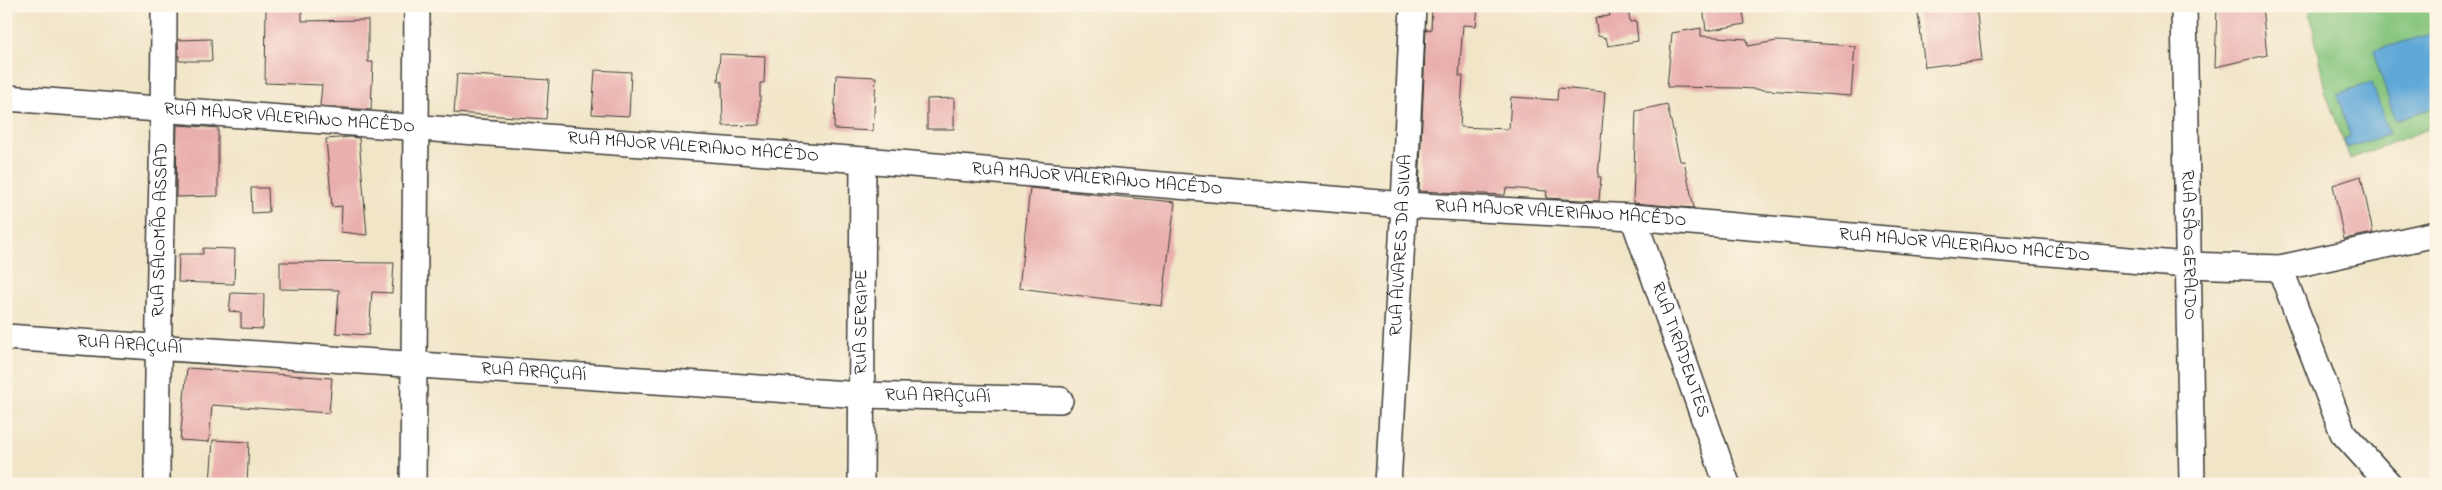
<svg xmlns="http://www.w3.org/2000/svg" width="2442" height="490" font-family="'Indie Flower',sans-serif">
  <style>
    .green { fill: #85c57d; stroke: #50704c }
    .water { fill: #61a8d7; stroke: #3e627a }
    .building { fill: #e9afad }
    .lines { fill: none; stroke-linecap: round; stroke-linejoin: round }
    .minor-casing { stroke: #3c3a36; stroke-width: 28 }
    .minor { stroke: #fff; stroke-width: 25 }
    .labels { text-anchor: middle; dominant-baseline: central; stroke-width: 5; stroke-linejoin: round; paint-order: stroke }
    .street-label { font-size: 18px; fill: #1c1c1c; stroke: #fcf5e5 }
  </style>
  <rect width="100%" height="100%" fill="#fcf5e5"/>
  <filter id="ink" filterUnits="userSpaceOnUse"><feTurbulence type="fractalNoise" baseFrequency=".02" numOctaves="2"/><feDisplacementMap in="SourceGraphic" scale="10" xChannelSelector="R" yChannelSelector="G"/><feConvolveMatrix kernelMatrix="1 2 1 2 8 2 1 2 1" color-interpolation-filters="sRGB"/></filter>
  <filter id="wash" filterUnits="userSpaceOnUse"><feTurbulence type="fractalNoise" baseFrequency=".0096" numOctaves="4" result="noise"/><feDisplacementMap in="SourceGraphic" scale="20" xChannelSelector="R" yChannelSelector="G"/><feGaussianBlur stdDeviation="1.12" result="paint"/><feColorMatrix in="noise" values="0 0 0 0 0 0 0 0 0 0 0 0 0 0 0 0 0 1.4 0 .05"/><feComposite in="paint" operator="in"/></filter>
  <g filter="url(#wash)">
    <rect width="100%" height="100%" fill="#f1e5c8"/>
    <path class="green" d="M 2312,6 L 2436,6 L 2436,126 L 2350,159 L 2325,91 L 2310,12 Z"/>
    <g class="water">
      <path d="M 2436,32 L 2436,107 L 2395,120 L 2373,51 Z"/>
      <path d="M 2372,82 L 2389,134 L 2347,148 L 2344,139 L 2350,136 L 2337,94 Z"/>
    </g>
    <g id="blocks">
      <g class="building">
        <path d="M 1432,6 L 1478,6 L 1476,26 L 1463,25 L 1459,76 L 1463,76 L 1460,127 L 1509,129 L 1511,97 L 1557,100 L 1558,88 L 1605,92 L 1598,177 L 1601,177 L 1599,201 L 1546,198 L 1547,191 L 1506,188 L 1505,195 L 1419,191 L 1426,29 L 1431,30 Z"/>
        <path d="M 1703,6 L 1742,6 L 1745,24 L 1706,31 Z"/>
        <path d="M 1917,6 L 1976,6 L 1982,60 L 1925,67 Z"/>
        <path d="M 2217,6 L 2262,6 L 2267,55 L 2215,67 Z"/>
        <path d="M 1628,8 L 1630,22 L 1636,21 L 1638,41 L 1608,46 L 1606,38 L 1598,36 L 1595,18 L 1610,16 L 1609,11 Z"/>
        <path d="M 266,9 L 302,9 L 302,21 L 368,20 L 368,62 L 373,62 L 371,110 L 320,106 L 322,85 L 265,83 Z"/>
        <path d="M 1701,28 L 1701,36 L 1747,39 L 1748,46 L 1777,41 L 1855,46 L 1851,96 L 1739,88 L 1667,87 L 1672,33 Z"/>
        <path d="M 211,39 L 212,61 L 179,61 L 178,40 Z"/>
        <path d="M 720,54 L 765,56 L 764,83 L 760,83 L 760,125 L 723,126 L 722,82 L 718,81 Z"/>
        <path d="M 595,70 L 631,72 L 629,116 L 592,114 Z"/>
        <path d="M 457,74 L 549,80 L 546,119 L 454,113 Z"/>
        <path d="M 836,75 L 876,77 L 873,131 L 834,129 Z"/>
        <path d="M 954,98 L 954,129 L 927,129 L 927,99 Z"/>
        <path d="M 1667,104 L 1680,161 L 1684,161 L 1694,208 L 1633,203 L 1636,111 Z"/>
        <path d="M 177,125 L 218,128 L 218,196 L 176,197 Z"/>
        <path d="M 350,137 L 359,138 L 367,235 L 341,232 L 342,206 L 332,207 L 326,139 Z"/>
        <path d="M 2361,176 L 2373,233 L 2344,239 L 2333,185 Z"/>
        <path d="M 251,188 L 268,188 L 269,212 L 252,213 Z"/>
        <path d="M 1030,188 L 1175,202 L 1162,306 L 1019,288 Z"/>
        <path d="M 203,248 L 235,249 L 234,284 L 178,282 L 179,254 L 203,254 Z"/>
        <path d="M 280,262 L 394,263 L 392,293 L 372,292 L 369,335 L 336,333 L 339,290 L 280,289 Z"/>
        <path d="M 231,293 L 264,294 L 263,329 L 241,328 L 241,312 L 229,311 Z"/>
        <path d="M 187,368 L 332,378 L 329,413 L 212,405 L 209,442 L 180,440 Z"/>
        <path d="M 213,440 L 249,442 L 247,484 L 210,484 Z"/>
      </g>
    </g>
  </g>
  <g filter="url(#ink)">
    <use href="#blocks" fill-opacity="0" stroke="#3c3a36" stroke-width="1"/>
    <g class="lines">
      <defs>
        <g id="minor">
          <path id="s1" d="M 2184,6 L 2192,484"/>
          <path id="s2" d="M 6,98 L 863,160 L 1404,205 L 1633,217 L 2187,265 L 2280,268 L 2436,234"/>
          <path id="s3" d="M 1633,217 L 1727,484"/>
          <path d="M 2280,268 L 2343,433 L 2389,484"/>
          <path id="s4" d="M 6,337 L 862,395 L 1060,400"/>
          <path id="s5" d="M 157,484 C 157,325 164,165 164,6"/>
          <path d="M 413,484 L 417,6"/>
          <path id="s6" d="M 861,484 L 863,160"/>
          <path id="s7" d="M 1388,484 L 1404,205 L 1413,6"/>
        </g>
      </defs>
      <use href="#minor" class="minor-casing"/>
      <use href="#minor" class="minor"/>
    </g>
  </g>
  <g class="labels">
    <g class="street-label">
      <text stroke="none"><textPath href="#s2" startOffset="284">RUA MAJOR VALERIANO MACÊDO</textPath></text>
      <text stroke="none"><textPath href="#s2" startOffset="689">RUA MAJOR VALERIANO MACÊDO</textPath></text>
      <text stroke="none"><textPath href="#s2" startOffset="1094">RUA MAJOR VALERIANO MACÊDO</textPath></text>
      <text stroke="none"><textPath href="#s2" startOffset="1559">RUA MAJOR VALERIANO MACÊDO</textPath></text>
      <text stroke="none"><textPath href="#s5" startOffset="254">RUA SALOMÃO ASSAD</textPath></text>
      <text stroke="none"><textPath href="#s7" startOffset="239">RUA ÁLVARES DA SILVA</textPath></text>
      <text stroke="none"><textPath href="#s1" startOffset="239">RUA SÃO GERALDO</textPath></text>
      <text stroke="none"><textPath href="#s2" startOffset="1964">RUA MAJOR VALERIANO MACÊDO</textPath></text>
      <text stroke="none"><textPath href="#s6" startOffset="162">RUA SERGIPE</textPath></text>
      <text stroke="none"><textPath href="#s4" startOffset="124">RUA ARAÇUAÍ</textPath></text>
      <text stroke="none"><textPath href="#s3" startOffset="141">RUA TIRADENTES</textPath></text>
      <text stroke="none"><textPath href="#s4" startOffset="529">RUA ARAÇUAÍ</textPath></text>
      <text stroke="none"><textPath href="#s4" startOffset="934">RUA ARAÇUAÍ</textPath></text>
    </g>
  </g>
  <rect width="2442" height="490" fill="none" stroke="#fcf5e5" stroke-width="25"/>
</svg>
